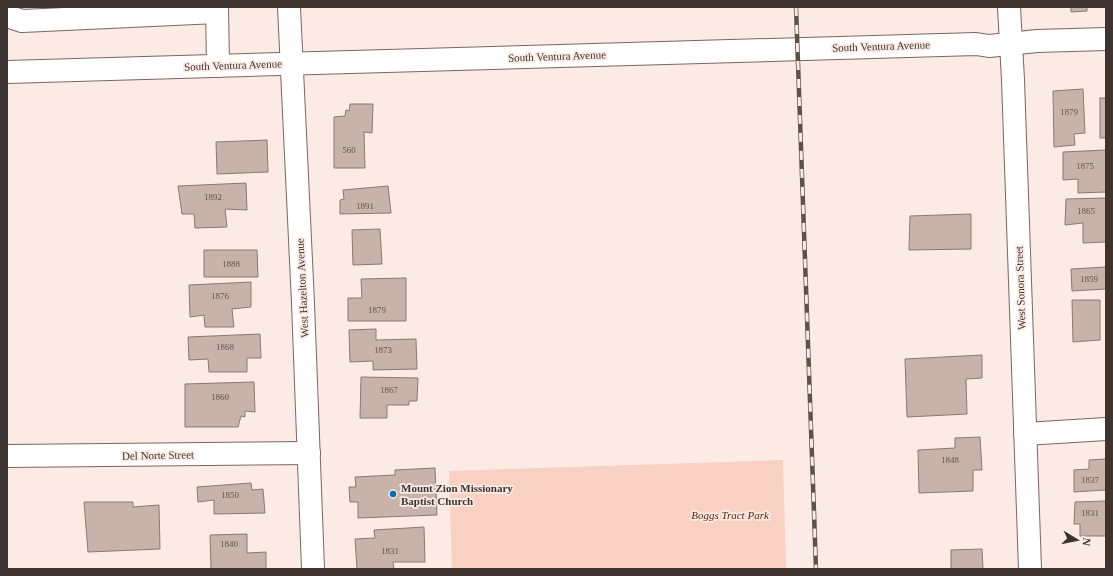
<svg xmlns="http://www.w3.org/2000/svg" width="1113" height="576" font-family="Georgia,serif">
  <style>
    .green { fill: #f8d1c3 }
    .building { fill: #c8b3ab; stroke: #8c7871 }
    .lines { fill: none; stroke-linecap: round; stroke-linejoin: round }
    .minor-casing { stroke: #7a6660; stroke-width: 24 }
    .minor { stroke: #fff; stroke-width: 22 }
    .rail-casing { stroke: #5b514d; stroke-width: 4.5 }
    .rail { stroke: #fceae4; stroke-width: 3; stroke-dasharray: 9; stroke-linecap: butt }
    .poi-dot { fill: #066db9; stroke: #fceae4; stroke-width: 1.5 }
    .labels { text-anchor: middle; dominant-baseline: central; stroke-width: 3.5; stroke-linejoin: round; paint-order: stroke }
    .number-label { font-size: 9px; fill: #605450 }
    .street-label { font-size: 11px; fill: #3d3431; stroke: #fceae4 }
    .poi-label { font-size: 11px; font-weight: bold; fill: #3d3431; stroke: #fceae4; text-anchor: start }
    .park-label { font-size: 11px; font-style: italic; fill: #5b210a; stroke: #fceae4 }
  </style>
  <rect width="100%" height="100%" fill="#fceae4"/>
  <path class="green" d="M 783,460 L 786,569 L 452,569 L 449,471 Z"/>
  <g class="building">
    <path d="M 1071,7 L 1087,7 L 1087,11 L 1071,12 Z"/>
    <path d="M 1083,89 L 1085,133 L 1074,134 L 1075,145 L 1054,147 L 1053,91 Z"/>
    <rect x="1100" y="98" width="6" height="40"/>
    <path d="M 350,104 L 373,104 L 372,133 L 364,132 L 365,168 L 334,168 L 334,117 L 345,116 L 346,110 L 349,111 Z"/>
    <path d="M 267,140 L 268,172 L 217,174 L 216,142 Z"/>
    <path d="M 1106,150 L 1106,192 L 1078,193 L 1078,179 L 1063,180 L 1063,152 Z"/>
    <path d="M 246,183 L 247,210 L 225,209 L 227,227 L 195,228 L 194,214 L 182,214 L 178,186 Z"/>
    <path d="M 388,186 L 391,213 L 340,214 L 340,200 L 344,199 L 343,190 Z"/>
    <path d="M 1106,198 L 1106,242 L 1083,243 L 1083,223 L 1065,225 L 1066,199 Z"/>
    <path d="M 971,214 L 971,249 L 909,250 L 910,216 Z"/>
    <path d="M 380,229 L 382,264 L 353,265 L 352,230 Z"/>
    <path d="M 204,250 L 257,250 L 258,277 L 204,277 Z"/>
    <path d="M 1106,267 L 1106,289 L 1072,291 L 1071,269 Z"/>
    <path d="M 406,278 L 406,321 L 348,321 L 348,298 L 362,298 L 361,279 Z"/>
    <path d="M 251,282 L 251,307 L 232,309 L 234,327 L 205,327 L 204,315 L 190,317 L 189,285 Z"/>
    <path d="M 1072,300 L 1100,300 L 1100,340 L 1073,342 Z"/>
    <path d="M 376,329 L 376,340 L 416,339 L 417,369 L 373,370 L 373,361 L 350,362 L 349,330 Z"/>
    <path d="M 260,334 L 261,358 L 247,358 L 247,372 L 209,372 L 208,359 L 189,360 L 188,337 Z"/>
    <path d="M 982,355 L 982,378 L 966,379 L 967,414 L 907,417 L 905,359 Z"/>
    <path d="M 361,377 L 418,378 L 417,401 L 409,401 L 409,405 L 387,405 L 387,418 L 360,418 Z"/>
    <path d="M 254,382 L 255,412 L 245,411 L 245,417 L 241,416 L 238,427 L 185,427 L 185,384 Z"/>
    <path d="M 980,437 L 982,470 L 973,470 L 973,491 L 919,493 L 918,450 L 955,448 L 955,438 Z"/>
    <path d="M 1106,459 L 1106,490 L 1074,492 L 1074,470 L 1089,469 L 1089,460 Z"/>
    <path d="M 435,468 L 437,515 L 358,518 L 358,502 L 350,502 L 349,487 L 356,487 L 355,477 L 395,475 L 395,470 Z"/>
    <path d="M 251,483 L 252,490 L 263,489 L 265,513 L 214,514 L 214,500 L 198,502 L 197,487 Z"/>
    <path d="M 1106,501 L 1106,536 L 1080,536 L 1080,524 L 1074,524 L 1075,502 Z"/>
    <path d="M 84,502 L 133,502 L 133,507 L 159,505 L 160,549 L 88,552 Z"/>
    <path d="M 424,527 L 425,562 L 393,562 L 394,569 L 357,569 L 355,539 L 375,538 L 374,530 Z"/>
    <path d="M 247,534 L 247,553 L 266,552 L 266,569 L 211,569 L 210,535 Z"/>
    <path d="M 982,549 L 983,569 L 951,569 L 951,550 Z"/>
  </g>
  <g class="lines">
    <defs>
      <g id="minor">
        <path d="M 217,7 L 218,66"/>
        <path d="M 289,7 L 303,303 L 313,569"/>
        <path d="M 1009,7 L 1013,80 L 1030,569"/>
        <path d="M 7,16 L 22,21 L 217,12"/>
        <path d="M 7,72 L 976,44 L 989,46 L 1037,41 L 1106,39"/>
        <path d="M 1025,434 L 1106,429"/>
        <path d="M 7,456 L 309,453"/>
      </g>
    </defs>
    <use href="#minor" class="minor-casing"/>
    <use href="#minor" class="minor"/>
    <defs>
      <path id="rail" d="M 796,7 L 816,569"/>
    </defs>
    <use href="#rail" class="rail-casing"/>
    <use href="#rail" class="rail"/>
  </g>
  <circle class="poi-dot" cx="393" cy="494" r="4"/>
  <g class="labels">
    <g class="number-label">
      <text x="1069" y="112">1879</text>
      <text x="349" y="150">560</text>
      <text x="1085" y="166">1875</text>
      <text x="213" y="197">1892</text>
      <text x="365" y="206">1891</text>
      <text x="1086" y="211">1865</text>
      <text x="231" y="264">1888</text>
      <text x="1089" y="279">1859</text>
      <text x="220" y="296">1876</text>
      <text x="377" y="310">1879</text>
      <text x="225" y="347">1868</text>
      <text x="383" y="350">1873</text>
      <text x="389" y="390">1867</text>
      <text x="220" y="397">1860</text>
      <text x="950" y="460">1848</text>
      <text x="1090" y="480">1837</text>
      <text x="230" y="495">1850</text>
      <text x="1090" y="513">1831</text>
      <text x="229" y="544">1840</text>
      <text x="390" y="551">1831</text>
    </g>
    <g class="street-label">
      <text transform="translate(881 46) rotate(-2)">South Ventura Avenue</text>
      <text transform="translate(557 56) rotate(-2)">South Ventura Avenue</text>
      <text transform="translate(233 65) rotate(-2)">South Ventura Avenue</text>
      <text transform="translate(302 288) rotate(-93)">West Hazelton Avenue</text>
      <text transform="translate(1020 288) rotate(-92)">West Sonora Street</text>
      <text transform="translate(158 455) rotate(-1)">Del Norte Street</text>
    </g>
    <g class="poi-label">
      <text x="401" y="488">Mount Zion Missionary<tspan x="401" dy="13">Baptist Church</tspan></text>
    </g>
    <g class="park-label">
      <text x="730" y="515">Boggs Tract Park</text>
    </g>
  </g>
  <rect width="1113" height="576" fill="none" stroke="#3d3431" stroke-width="16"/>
  <g transform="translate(1077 540) rotate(100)" stroke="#fceae4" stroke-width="3" paint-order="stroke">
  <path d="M0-3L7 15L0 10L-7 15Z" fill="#3d3431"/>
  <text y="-6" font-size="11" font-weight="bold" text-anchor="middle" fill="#3d3431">N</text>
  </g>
</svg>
